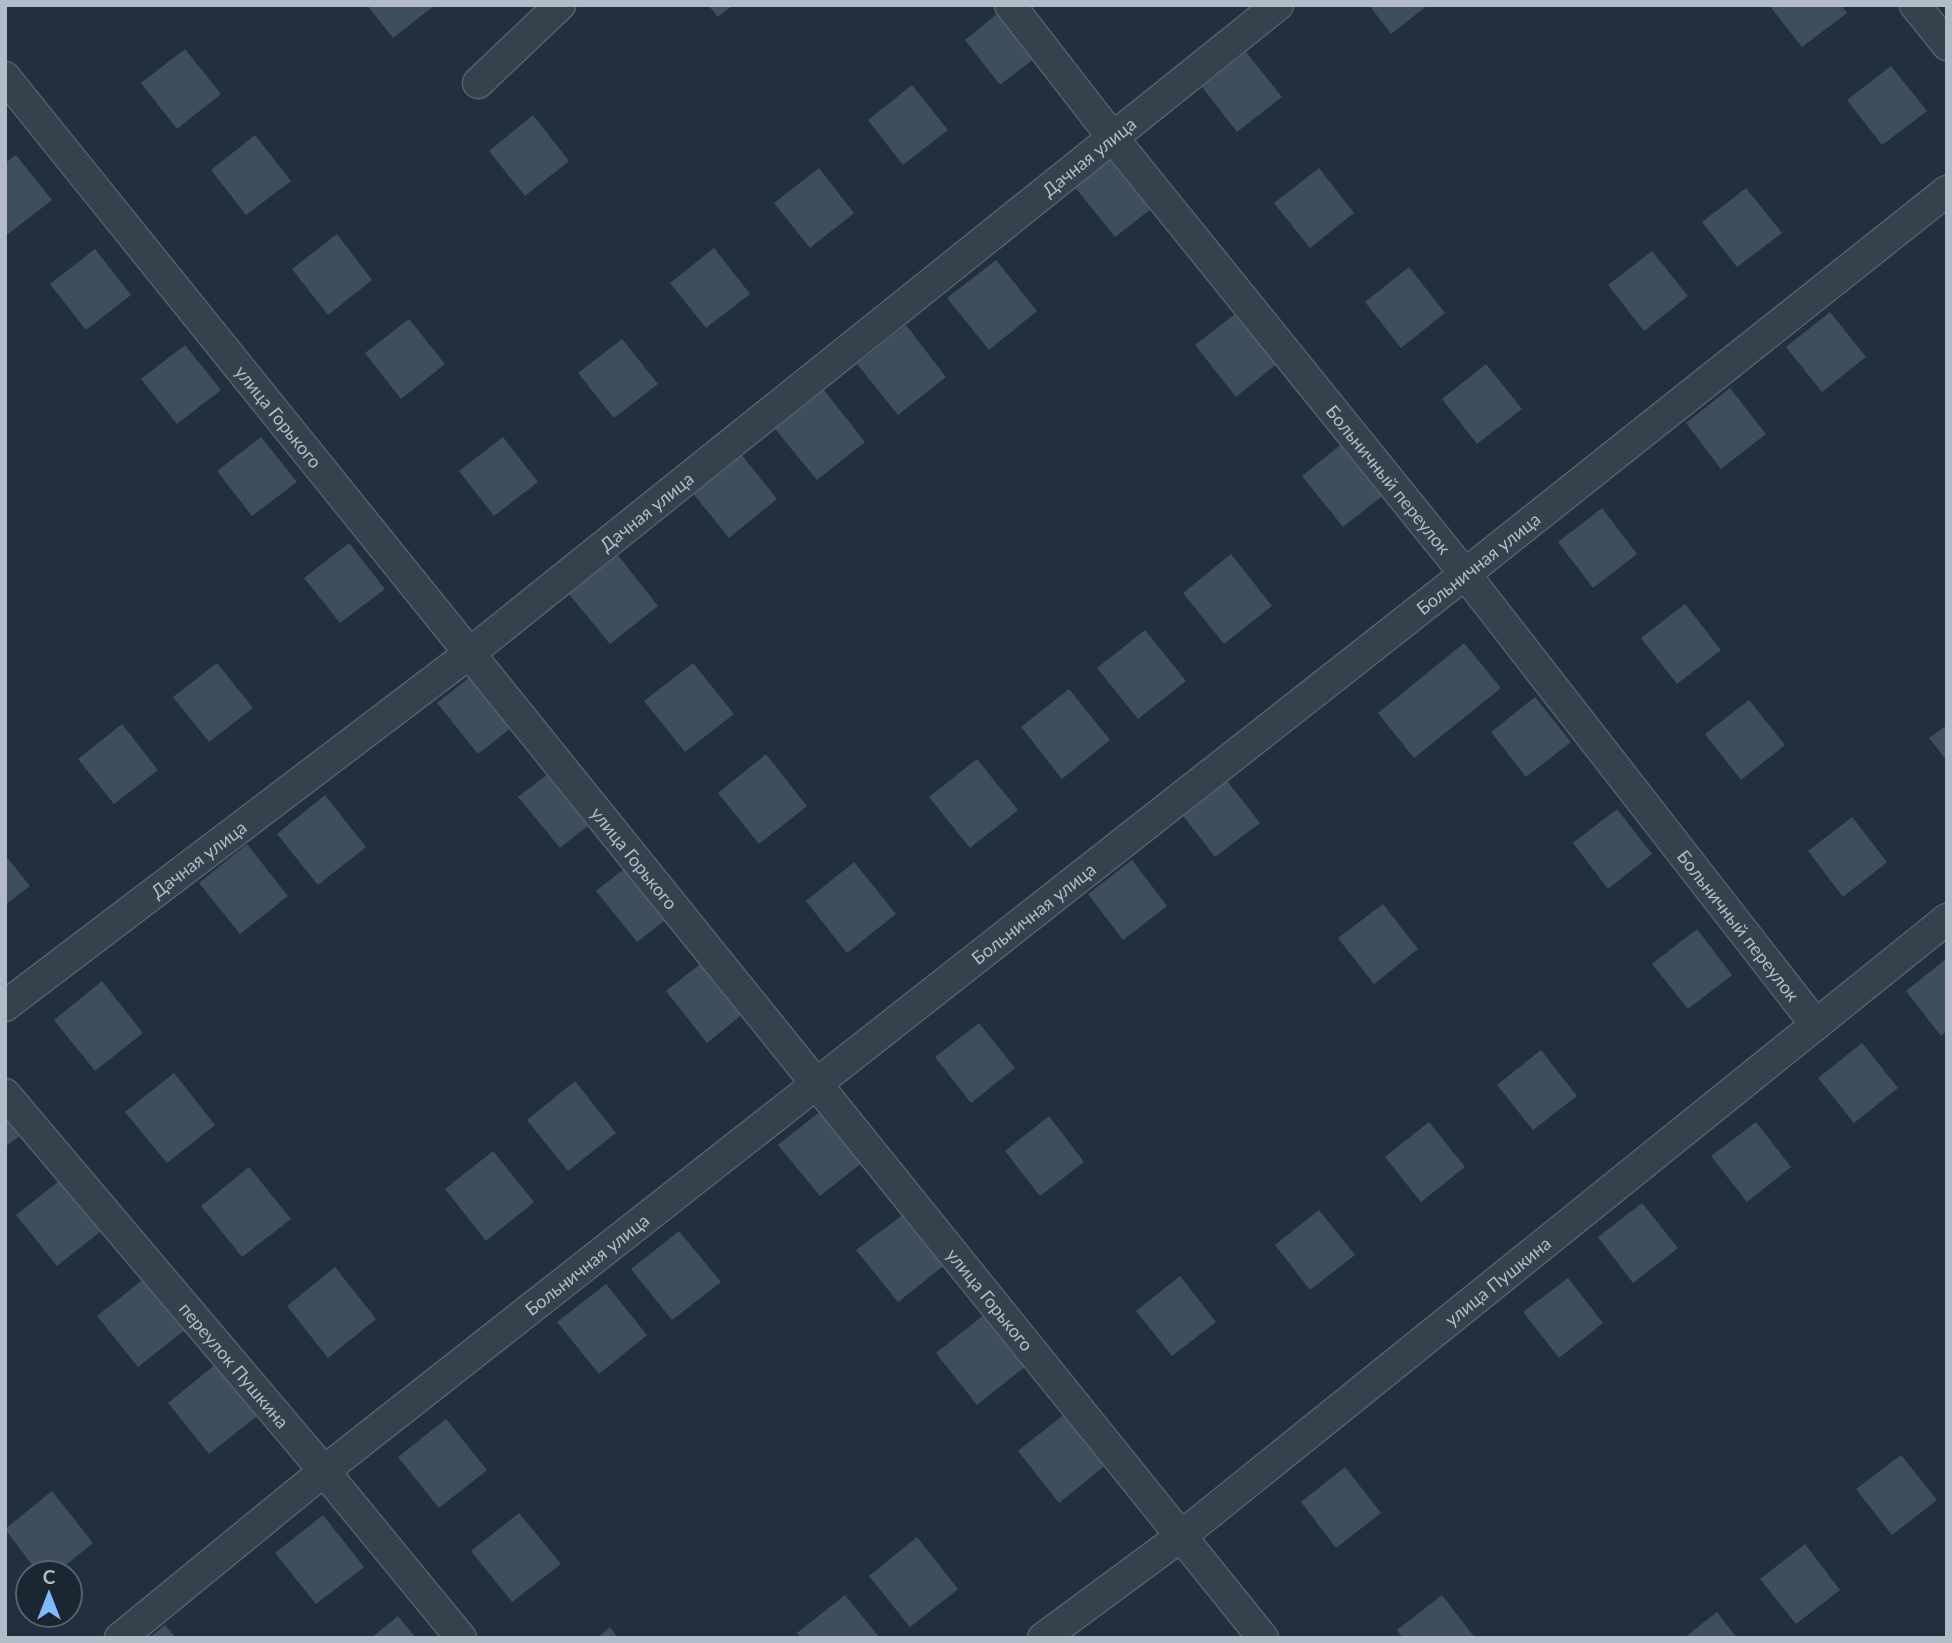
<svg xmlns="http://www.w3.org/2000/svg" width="1952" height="1643" font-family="Lato,sans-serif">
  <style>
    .building { fill: #3e4e5d }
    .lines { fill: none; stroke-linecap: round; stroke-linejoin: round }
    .street-casing { stroke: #545f6c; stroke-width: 33 }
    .street { stroke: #36414e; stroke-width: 30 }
    .labels { text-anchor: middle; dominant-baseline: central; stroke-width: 7; stroke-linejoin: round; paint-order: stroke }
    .street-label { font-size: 18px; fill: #b2bcc9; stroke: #1b2633 }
  </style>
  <rect width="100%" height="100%" fill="#222f3e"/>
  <g class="building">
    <path d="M 367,5 L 435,5 L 393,38 Z"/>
    <path d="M 708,5 L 733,5 L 718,17 Z"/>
    <path d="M 1008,5 L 1044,51 L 1000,85 L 965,40 Z"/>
    <path d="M 1369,5 L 1428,5 L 1391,34 Z"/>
    <path d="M 1769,5 L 1841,5 L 1847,13 L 1802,47 Z"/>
    <path d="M 185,49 L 221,94 L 177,129 L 141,83 Z"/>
    <path d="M 1246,52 L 1282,97 L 1237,132 L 1202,87 Z"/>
    <path d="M 1891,66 L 1927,111 L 1882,145 L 1847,100 Z"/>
    <path d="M 912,85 L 948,130 L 903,165 L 868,120 Z"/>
    <path d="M 533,115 L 569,161 L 525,196 L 489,151 Z"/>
    <path d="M 255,135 L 291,181 L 246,215 L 211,170 Z"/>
    <path d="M 1122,147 L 1164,199 L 1115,237 L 1074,186 Z"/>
    <path d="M 16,155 L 52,200 L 8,234 L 5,231 L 5,163 Z"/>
    <path d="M 819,168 L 854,213 L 810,248 L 774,203 Z"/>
    <path d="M 1319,168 L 1354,213 L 1310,248 L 1274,203 Z"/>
    <path d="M 1746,188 L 1782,233 L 1737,267 L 1702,222 Z"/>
    <path d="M 337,234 L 372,280 L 328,315 L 292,269 Z"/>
    <path d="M 714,248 L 750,294 L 706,328 L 670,283 Z"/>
    <path d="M 95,249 L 131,295 L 86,330 L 50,284 Z"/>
    <path d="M 1652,251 L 1688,296 L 1644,331 L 1608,285 Z"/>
    <path d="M 996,260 L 1037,311 L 989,350 L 947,298 Z"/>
    <path d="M 1409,267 L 1445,313 L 1401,348 L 1365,302 Z"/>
    <path d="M 1244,307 L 1284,358 L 1236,397 L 1195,345 Z"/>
    <path d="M 1830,312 L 1866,357 L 1822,392 L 1786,347 Z"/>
    <path d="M 409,319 L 445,364 L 401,399 L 365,353 Z"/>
    <path d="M 906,325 L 946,377 L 898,415 L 857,364 Z"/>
    <path d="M 622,339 L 658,384 L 614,418 L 578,373 Z"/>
    <path d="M 185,345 L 221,390 L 177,424 L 141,379 Z"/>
    <path d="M 1486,364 L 1522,409 L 1477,444 L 1442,399 Z"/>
    <path d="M 1730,388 L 1766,434 L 1721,469 L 1686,423 Z"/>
    <path d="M 824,390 L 865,442 L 817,480 L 775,429 Z"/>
    <path d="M 261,437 L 297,482 L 252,516 L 217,471 Z"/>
    <path d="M 503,437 L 538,482 L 494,516 L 459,471 Z"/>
    <path d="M 1350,437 L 1391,489 L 1343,527 L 1302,476 Z"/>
    <path d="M 736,448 L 777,499 L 729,538 L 687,486 Z"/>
    <path d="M 1602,508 L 1637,554 L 1593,588 L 1558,542 Z"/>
    <path d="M 349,543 L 385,589 L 340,623 L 304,578 Z"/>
    <path d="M 617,554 L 658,606 L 610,644 L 568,593 Z"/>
    <path d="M 1231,554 L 1272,606 L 1224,644 L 1183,593 Z"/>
    <path d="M 1685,604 L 1721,650 L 1677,684 L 1641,638 Z"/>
    <path d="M 1145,630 L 1186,681 L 1138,719 L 1097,668 Z"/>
    <path d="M 1464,643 L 1501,688 L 1414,758 L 1378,713 Z"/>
    <path d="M 217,663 L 253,708 L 209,742 L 173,697 Z"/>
    <path d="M 693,663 L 734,714 L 685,752 L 644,701 Z"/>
    <path d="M 485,665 L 526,716 L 478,754 L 437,703 Z"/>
    <path d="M 1069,689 L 1110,740 L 1062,779 L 1021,727 Z"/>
    <path d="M 1535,697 L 1571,742 L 1526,777 L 1491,732 Z"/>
    <path d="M 1749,700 L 1785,745 L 1741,780 L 1705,734 Z"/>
    <path d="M 122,724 L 158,770 L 114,804 L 78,759 Z"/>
    <path d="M 1947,725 L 1947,761 L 1929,738 Z"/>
    <path d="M 766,754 L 807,806 L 759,844 L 718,793 Z"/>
    <path d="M 567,759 L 608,810 L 560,848 L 518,797 Z"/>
    <path d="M 977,759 L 1018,810 L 970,848 L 929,797 Z"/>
    <path d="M 1224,777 L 1260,823 L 1215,857 L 1180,812 Z"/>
    <path d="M 325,795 L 366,847 L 318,885 L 277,834 Z"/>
    <path d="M 1617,809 L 1652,854 L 1608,889 L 1573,843 Z"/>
    <path d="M 1852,817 L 1887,862 L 1843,897 L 1808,851 Z"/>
    <path d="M 247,844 L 288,896 L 240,934 L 199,883 Z"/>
    <path d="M 644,853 L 686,904 L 637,942 L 596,891 Z"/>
    <path d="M 5,855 L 30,886 L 5,905 Z"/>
    <path d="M 1132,860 L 1167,906 L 1123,940 L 1088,894 Z"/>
    <path d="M 854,862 L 896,914 L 847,953 L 806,901 Z"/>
    <path d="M 1383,904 L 1418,949 L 1374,984 L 1338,938 Z"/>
    <path d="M 1697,929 L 1732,975 L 1688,1009 L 1652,964 Z"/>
    <path d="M 714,953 L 755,1004 L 707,1043 L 666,991 Z"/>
    <path d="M 1947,958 L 1947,1031 L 1941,1036 L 1906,991 Z"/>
    <path d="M 102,981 L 143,1033 L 95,1071 L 54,1020 Z"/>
    <path d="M 979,1023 L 1015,1068 L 971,1103 L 935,1057 Z"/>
    <path d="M 1862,1043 L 1898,1088 L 1854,1123 L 1818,1078 Z"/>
    <path d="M 1541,1050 L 1577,1096 L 1533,1130 L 1497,1085 Z"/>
    <path d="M 174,1073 L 215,1125 L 167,1163 L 125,1112 Z"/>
    <path d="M 575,1081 L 616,1133 L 568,1171 L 527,1120 Z"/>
    <path d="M 827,1106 L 868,1158 L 820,1196 L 778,1145 Z"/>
    <path d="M 5,1110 L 24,1133 L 5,1147 Z"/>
    <path d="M 1049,1116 L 1084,1162 L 1040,1196 L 1005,1151 Z"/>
    <path d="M 1429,1122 L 1465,1167 L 1421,1202 L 1385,1157 Z"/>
    <path d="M 1756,1122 L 1791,1167 L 1747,1202 L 1711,1156 Z"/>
    <path d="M 493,1151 L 534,1202 L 486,1241 L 445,1189 Z"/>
    <path d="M 249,1167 L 291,1219 L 242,1257 L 201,1206 Z"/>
    <path d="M 64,1177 L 105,1228 L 57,1266 L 16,1215 Z"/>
    <path d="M 1642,1203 L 1678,1248 L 1633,1283 L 1598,1237 Z"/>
    <path d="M 1319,1210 L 1355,1255 L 1310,1290 L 1275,1245 Z"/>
    <path d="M 905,1213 L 946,1264 L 898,1302 L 856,1250 Z"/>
    <path d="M 679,1231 L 721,1282 L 672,1320 L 631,1269 Z"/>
    <path d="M 335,1267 L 376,1319 L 328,1358 L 287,1306 Z"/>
    <path d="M 1180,1276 L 1216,1322 L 1172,1356 L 1136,1311 Z"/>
    <path d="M 145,1278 L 186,1329 L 138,1367 L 97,1316 Z"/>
    <path d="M 1568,1278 L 1603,1323 L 1559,1358 L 1523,1312 Z"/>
    <path d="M 606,1284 L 647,1335 L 599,1374 L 557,1322 Z"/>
    <path d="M 985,1314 L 1026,1366 L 977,1405 L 936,1353 Z"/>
    <path d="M 216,1364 L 257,1416 L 209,1454 L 168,1403 Z"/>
    <path d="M 1067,1412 L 1107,1464 L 1059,1503 L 1018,1451 Z"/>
    <path d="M 446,1419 L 487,1470 L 439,1508 L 398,1457 Z"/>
    <path d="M 1901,1455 L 1937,1500 L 1892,1535 L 1856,1489 Z"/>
    <path d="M 1345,1467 L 1381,1513 L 1336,1548 L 1301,1502 Z"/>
    <path d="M 52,1491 L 93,1543 L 56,1573 L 38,1573 L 5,1529 Z"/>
    <path d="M 519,1513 L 561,1564 L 512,1602 L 471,1551 Z"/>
    <path d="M 323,1515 L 364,1567 L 316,1604 L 275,1553 Z"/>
    <path d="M 917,1537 L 958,1589 L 910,1627 L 869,1576 Z"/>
    <path d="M 1805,1544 L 1840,1590 L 1796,1624 L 1760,1579 Z"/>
    <path d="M 845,1595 L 880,1638 L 801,1638 L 797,1633 Z"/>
    <path d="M 1442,1595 L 1475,1638 L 1403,1638 L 1397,1630 Z"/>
    <path d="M 1717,1612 L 1737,1638 L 1684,1638 Z"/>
    <path d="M 398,1616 L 416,1638 L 371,1638 Z"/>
    <path d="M 165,1625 L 176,1638 L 149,1638 Z"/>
    <path d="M 610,1627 L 618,1638 L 597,1638 Z"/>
  </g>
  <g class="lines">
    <defs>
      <g id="street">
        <path id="s1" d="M 1010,5 L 1113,138 L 1465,574 L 1816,1025"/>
        <path d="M 1915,5 L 1947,45"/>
        <path id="s2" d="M 5,77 L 1263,1638"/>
        <path d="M 478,83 L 560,5"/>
        <path id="s3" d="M 5,1006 L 470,653 L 1278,5"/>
        <path id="s4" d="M 5,1094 L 324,1471 L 461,1638"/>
        <path id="s5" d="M 120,1638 L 324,1471 L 1465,574 L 1947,191"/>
        <path id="s6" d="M 1043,1638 L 1180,1537 L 1947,919"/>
      </g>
    </defs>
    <use href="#street" class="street-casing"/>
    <use href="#street" class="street"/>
  </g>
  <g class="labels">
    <g class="street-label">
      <text stroke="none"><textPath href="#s3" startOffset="1377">Дачная улица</textPath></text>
      <text stroke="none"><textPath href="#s2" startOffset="436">улица Горького</textPath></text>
      <text stroke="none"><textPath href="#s1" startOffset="607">Больничный переулок</textPath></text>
      <text stroke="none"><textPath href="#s3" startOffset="810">Дачная улица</textPath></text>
      <text stroke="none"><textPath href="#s5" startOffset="1732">Больничная улица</textPath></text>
      <text stroke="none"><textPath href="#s2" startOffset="1003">улица Горького</textPath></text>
      <text stroke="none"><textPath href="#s3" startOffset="243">Дачная улица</textPath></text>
      <text stroke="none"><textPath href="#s5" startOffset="1166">Больничная улица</textPath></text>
      <text stroke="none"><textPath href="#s1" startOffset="1174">Больничный переулок</textPath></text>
      <text stroke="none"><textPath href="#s5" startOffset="598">Больничная улица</textPath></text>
      <text stroke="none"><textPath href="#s6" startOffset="578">улица Пушкина</textPath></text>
      <text stroke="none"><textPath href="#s2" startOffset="1570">улица Горького</textPath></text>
      <text stroke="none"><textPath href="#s4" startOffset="355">переулок Пушкина</textPath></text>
    </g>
  </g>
  <rect width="1952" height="1643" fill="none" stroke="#b2bcc9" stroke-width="14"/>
  <g transform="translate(49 1594)"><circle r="33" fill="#1b2633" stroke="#57626f" stroke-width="2"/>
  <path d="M0-5L12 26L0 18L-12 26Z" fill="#82b9fe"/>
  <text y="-10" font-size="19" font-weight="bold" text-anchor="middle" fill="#b2bcc9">С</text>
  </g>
</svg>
